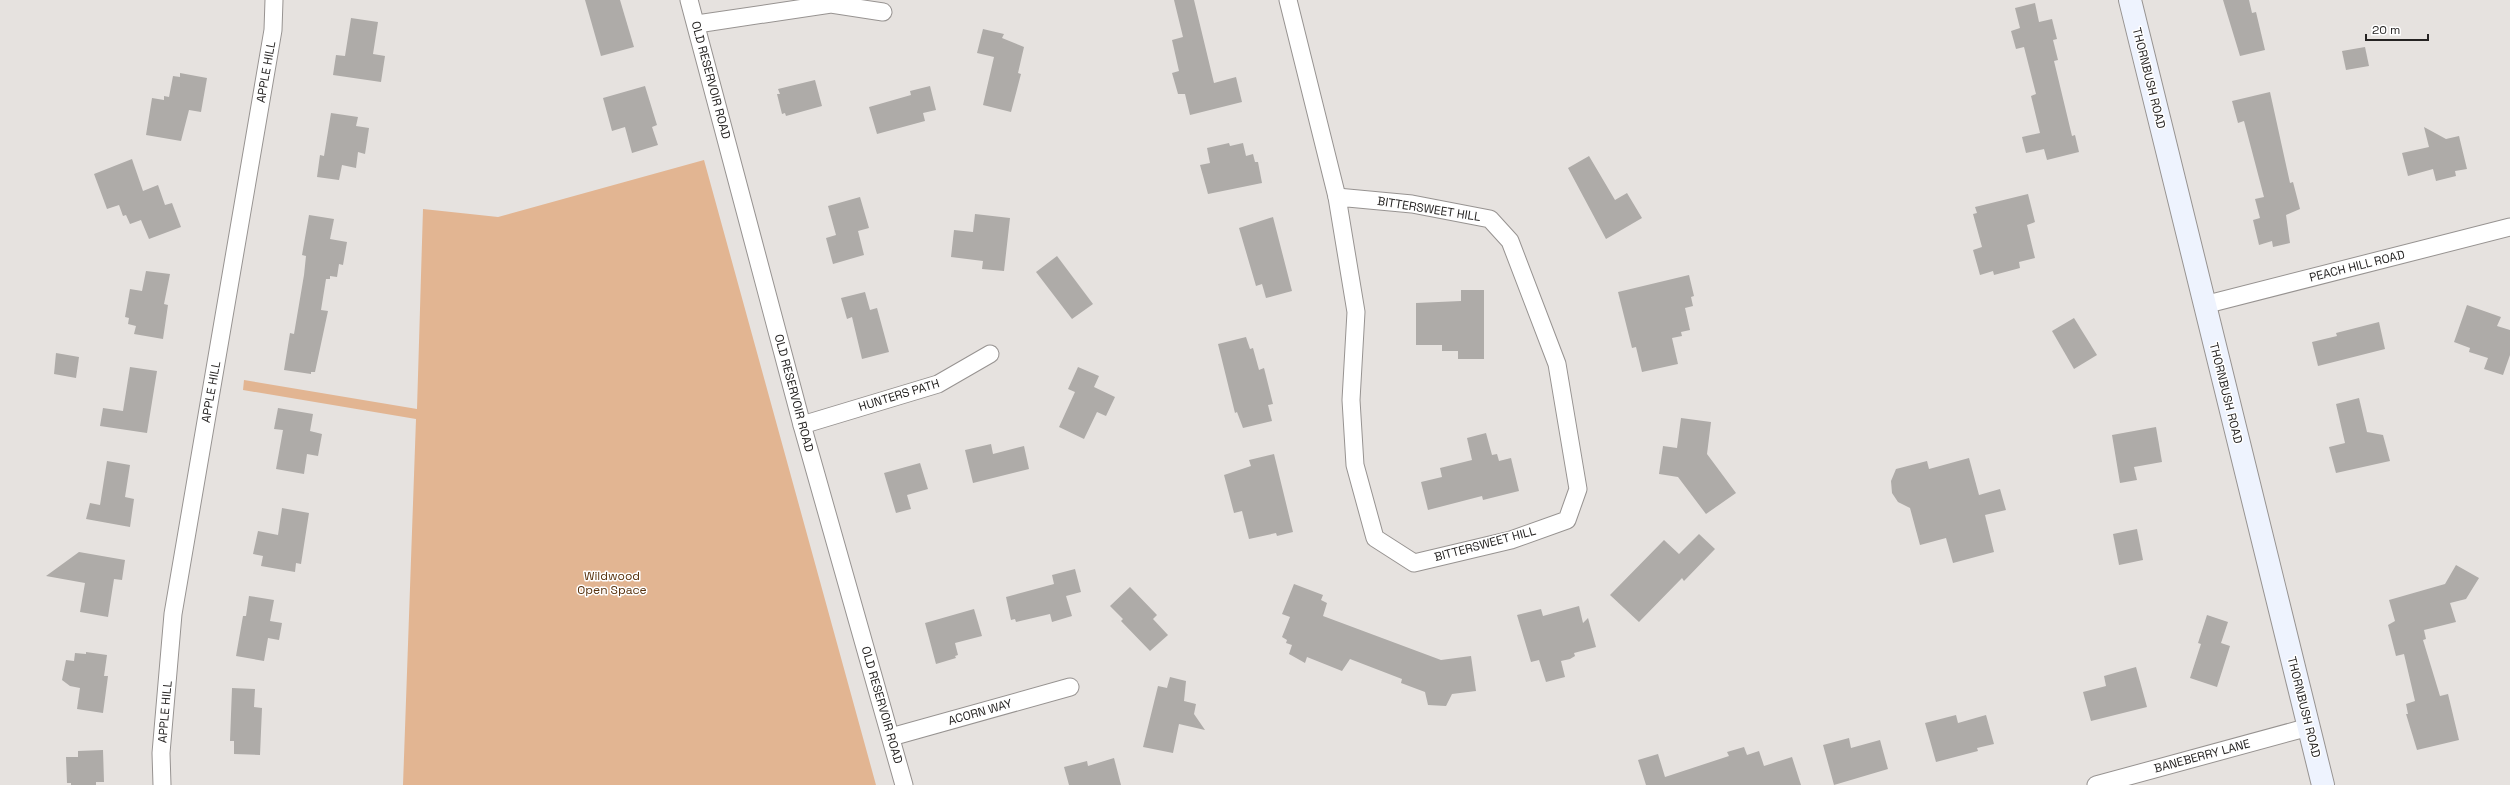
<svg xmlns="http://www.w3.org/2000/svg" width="2510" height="785" font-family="'Space Grotesk',sans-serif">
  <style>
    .green { fill: #e2b592 }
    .building { fill: #aeaba8 }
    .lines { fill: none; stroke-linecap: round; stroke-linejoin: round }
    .street-casing { stroke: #979391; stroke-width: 19 }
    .secondary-casing { stroke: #979391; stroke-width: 24 }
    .street { stroke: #fff; stroke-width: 17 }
    .secondary { stroke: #eef3fe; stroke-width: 22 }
    .labels { text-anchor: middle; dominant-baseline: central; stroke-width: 3; stroke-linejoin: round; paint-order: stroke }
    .street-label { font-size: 12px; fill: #252322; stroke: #fff }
    .park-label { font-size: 12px; fill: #58320d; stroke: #fff }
  </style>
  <rect width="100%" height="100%" fill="#e6e2df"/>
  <path class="green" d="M 704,160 L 876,785 L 403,785 L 416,419 L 243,390 L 244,380 L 417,409 L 423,209 L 498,217 Z"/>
  <g class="building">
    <path d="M 585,0 L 620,0 L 634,47 L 601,56 Z"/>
    <path d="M 1174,0 L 1194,0 L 1214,83 L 1236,77 L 1242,102 L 1190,115 L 1185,94 L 1178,94 L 1172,73 L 1179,71 L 1172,40 L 1183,37 Z"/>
    <path d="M 2223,0 L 2249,0 L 2252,13 L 2256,12 L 2265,50 L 2240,56 Z"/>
    <path d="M 2035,3 L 2039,22 L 2052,19 L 2057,39 L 2053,40 L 2058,60 L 2054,61 L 2072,136 L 2075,135 L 2079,152 L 2047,160 L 2044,149 L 2026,153 L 2022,137 L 2040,133 L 2031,96 L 2036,94 L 2024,47 L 2016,49 L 2011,31 L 2020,28 L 2015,8 Z"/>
    <path d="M 351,18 L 378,22 L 373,54 L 385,56 L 381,82 L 333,75 L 336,55 L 345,56 Z"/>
    <path d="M 983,29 L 1004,34 L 1002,38 L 1024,47 L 1018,73 L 1021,74 L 1011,112 L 983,105 L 994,57 L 977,53 Z"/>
    <path d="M 2365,47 L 2369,66 L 2346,70 L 2342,51 Z"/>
    <path d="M 180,73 L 207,78 L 201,112 L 189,110 L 181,141 L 146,135 L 152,98 L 164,100 L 164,96 L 169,97 L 173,76 L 180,77 Z"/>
    <path d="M 815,80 L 822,106 L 786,116 L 785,113 L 782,114 L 777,94 L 780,94 L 778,89 Z"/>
    <path d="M 645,86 L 657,125 L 652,127 L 658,145 L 632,153 L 625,127 L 612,131 L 603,98 Z"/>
    <path d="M 930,86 L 936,110 L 923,113 L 925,121 L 877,134 L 869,107 L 911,95 L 910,91 Z"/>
    <path d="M 2270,92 L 2290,183 L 2293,182 L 2300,209 L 2286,215 L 2290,243 L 2273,247 L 2272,241 L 2259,245 L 2253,220 L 2260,218 L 2255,199 L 2264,197 L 2244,121 L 2238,123 L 2232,101 Z"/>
    <path d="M 331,113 L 358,117 L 356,126 L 369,128 L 365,154 L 358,152 L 356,168 L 342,165 L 339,180 L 317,177 L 320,155 L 324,156 Z"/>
    <path d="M 2424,127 L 2446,139 L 2459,136 L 2467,169 L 2455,171 L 2456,176 L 2436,181 L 2433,169 L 2408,176 L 2402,153 L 2429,147 Z"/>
    <path d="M 1229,143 L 1230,146 L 1243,143 L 1246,156 L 1253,154 L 1255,162 L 1258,162 L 1262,183 L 1208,194 L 1200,165 L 1210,163 L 1207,148 Z"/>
    <path d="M 1589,156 L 1615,200 L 1627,193 L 1642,218 L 1606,239 L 1568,168 Z"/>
    <path d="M 132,159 L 143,191 L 158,185 L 165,205 L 172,203 L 181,227 L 149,239 L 141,220 L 130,224 L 126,215 L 123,216 L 119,205 L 107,209 L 94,174 Z"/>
    <path d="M 2028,194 L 2035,222 L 2027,225 L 2035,258 L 2019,262 L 2020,268 L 1994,275 L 1993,271 L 1980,275 L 1973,250 L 1982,247 L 1973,214 L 1977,213 L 1975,207 Z"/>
    <path d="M 860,197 L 869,228 L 858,231 L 864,255 L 833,264 L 826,238 L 836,235 L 828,206 Z"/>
    <path d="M 975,214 L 1010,218 L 1004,271 L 982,269 L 983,261 L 951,257 L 954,230 L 973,232 Z"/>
    <path d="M 309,215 L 334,219 L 330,239 L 347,242 L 343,265 L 339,264 L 337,277 L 330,276 L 330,279 L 326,279 L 321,310 L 328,311 L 315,372 L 311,372 L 311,374 L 284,370 L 290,333 L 294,334 L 304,275 L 306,256 L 302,255 Z"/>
    <path d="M 1273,217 L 1292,291 L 1266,298 L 1262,284 L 1256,286 L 1239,228 Z"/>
    <path d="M 1057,256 L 1093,304 L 1072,319 L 1036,272 Z"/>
    <path d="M 146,271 L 170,274 L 164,304 L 168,305 L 163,339 L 134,334 L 136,326 L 128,324 L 129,318 L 125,317 L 130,289 L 142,291 Z"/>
    <path d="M 1689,275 L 1694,296 L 1691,297 L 1693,306 L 1685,308 L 1690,330 L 1681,332 L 1682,336 L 1672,338 L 1678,364 L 1642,372 L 1636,347 L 1632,348 L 1618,292 Z"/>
    <path d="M 1461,290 L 1484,290 L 1484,359 L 1458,359 L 1458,351 L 1442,351 L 1442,345 L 1416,345 L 1416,303 L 1461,301 Z"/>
    <path d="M 865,292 L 870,310 L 877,308 L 889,352 L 862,359 L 852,317 L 847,319 L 841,298 Z"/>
    <path d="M 2467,305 L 2501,317 L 2497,326 L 2510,330 L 2510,355 L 2503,375 L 2484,369 L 2488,358 L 2469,352 L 2470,348 L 2454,342 Z"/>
    <path d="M 2074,318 L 2097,355 L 2074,369 L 2052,331 Z"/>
    <path d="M 2379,322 L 2385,349 L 2318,366 L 2312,342 L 2337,336 L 2336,333 Z"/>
    <path d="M 1246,337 L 1250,349 L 1253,348 L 1259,370 L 1264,368 L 1273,404 L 1268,405 L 1272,421 L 1243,428 L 1237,412 L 1235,413 L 1218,344 Z"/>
    <path d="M 56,353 L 79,357 L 76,378 L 54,374 Z"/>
    <path d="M 130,367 L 157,371 L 147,433 L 100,426 L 103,408 L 123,411 Z"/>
    <path d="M 1078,367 L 1099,376 L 1094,387 L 1115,397 L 1106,416 L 1097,412 L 1084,439 L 1059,427 L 1075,392 L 1068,389 Z"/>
    <path d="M 2359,398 L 2367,432 L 2383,435 L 2390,461 L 2336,473 L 2329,447 L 2345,443 L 2336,404 Z"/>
    <path d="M 278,408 L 313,414 L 310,431 L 322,434 L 318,456 L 307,454 L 304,474 L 276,469 L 283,430 L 274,429 Z"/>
    <path d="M 1681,418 L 1711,422 L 1707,454 L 1736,493 L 1706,514 L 1678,477 L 1659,474 L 1663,446 L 1677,448 Z"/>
    <path d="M 2156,427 L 2162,462 L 2134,467 L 2137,480 L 2120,483 L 2112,435 Z"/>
    <path d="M 1486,433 L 1492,455 L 1497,454 L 1499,461 L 1511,458 L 1519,491 L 1483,500 L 1482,496 L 1428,510 L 1421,482 L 1442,477 L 1440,468 L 1472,460 L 1467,438 Z"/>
    <path d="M 991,444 L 993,454 L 1024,446 L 1029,469 L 973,483 L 965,450 Z"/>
    <path d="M 1274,454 L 1293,532 L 1277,536 L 1276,533 L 1249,539 L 1242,511 L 1234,513 L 1224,475 L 1251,466 L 1249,460 Z"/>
    <path d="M 1969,458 L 1979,495 L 2000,489 L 2006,510 L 1985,515 L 1994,552 L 1953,563 L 1946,538 L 1920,545 L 1910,508 L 1898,502 L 1892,493 L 1891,481 L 1896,469 L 1927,461 L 1929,469 Z"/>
    <path d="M 107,461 L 130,465 L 125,497 L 134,499 L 130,527 L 86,519 L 90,503 L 100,505 Z"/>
    <path d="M 920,463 L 928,489 L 907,495 L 911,509 L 896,513 L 884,473 Z"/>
    <path d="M 282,508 L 309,513 L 301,564 L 296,563 L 295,572 L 261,566 L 263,556 L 253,554 L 258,531 L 278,535 Z"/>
    <path d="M 2137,529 L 2143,560 L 2119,565 L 2113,534 Z"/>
    <path d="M 1699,534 L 1715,549 L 1684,581 L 1682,578 L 1639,622 L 1610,595 L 1664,540 L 1679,554 Z"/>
    <path d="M 79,552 L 125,560 L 122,580 L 114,579 L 108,617 L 80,612 L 85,583 L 46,576 Z"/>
    <path d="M 2456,565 L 2479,578 L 2466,599 L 2450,603 L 2456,622 L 2424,630 L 2426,639 L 2423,640 L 2440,696 L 2448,694 L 2459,740 L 2417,750 L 2406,714 L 2408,714 L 2406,704 L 2415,701 L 2404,654 L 2396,656 L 2388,625 L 2395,621 L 2389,600 L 2445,584 Z"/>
    <path d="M 1075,569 L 1081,592 L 1066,596 L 1072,616 L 1052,622 L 1050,614 L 1016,622 L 1015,619 L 1011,620 L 1006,597 L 1054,584 L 1052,575 Z"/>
    <path d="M 1294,584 L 1323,595 L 1321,600 L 1327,603 L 1323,616 L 1441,660 L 1471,656 L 1476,691 L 1452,694 L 1446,706 L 1428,705 L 1425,692 L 1401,683 L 1402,679 L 1350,659 L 1342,671 L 1307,657 L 1305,663 L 1289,654 L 1292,645 L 1286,643 L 1287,640 L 1282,637 L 1290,617 L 1282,614 Z"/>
    <path d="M 1130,587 L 1157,615 L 1153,619 L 1168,635 L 1150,651 L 1121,621 L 1123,619 L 1110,606 Z"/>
    <path d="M 249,596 L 274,600 L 270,621 L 282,623 L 279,640 L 268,638 L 264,661 L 236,656 L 243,616 L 246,616 Z"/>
    <path d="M 1579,606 L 1583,623 L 1588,618 L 1596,647 L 1574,653 L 1575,656 L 1570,659 L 1561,661 L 1565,677 L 1546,682 L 1539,660 L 1531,662 L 1517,615 L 1541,609 L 1543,616 Z"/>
    <path d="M 974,609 L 982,636 L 955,643 L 958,655 L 955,656 L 956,658 L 936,664 L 925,623 Z"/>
    <path d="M 2207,615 L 2228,622 L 2221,643 L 2230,646 L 2217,687 L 2190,678 L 2201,644 L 2198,643 Z"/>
    <path d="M 86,652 L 107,655 L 104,676 L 108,676 L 103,713 L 77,709 L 80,688 L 70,686 L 62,680 L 66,660 L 74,661 L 75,653 L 86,654 Z"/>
    <path d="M 2136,667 L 2147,707 L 2091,721 L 2083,692 L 2106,686 L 2104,676 Z"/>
    <path d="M 1170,677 L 1186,681 L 1184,701 L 1196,704 L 1194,714 L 1205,730 L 1179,724 L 1173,753 L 1143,747 L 1158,686 L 1167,688 Z"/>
    <path d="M 232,688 L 255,689 L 254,707 L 262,708 L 260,755 L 234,754 L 234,741 L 230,741 Z"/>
    <path d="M 1956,715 L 1958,723 L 1986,715 L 1994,744 L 1977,748 L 1978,751 L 1936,762 L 1925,723 Z"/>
    <path d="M 1849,738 L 1851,748 L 1880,740 L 1888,769 L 1834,785 L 1823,745 Z"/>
    <path d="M 1744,747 L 1747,755 L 1759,751 L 1764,766 L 1792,757 L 1801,785 L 1646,785 L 1638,760 L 1658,754 L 1665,777 L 1729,756 L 1727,752 Z"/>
    <path d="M 103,750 L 104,782 L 96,782 L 96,785 L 71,785 L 71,783 L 67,783 L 66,757 L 78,757 L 78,751 Z"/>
    <path d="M 1114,758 L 1121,785 L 1069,785 L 1064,767 L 1087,761 L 1088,766 Z"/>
  </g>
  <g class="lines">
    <defs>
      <g id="street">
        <path d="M 689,0 L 802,425 L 904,785"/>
        <path d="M 1288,0 L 1337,197"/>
        <path d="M 697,24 L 831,4 L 883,12"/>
        <path d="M 1337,197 L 1412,204 L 1490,219 L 1510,241 L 1557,364 L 1578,489 L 1567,520 L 1511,540 L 1414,563 L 1375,538 L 1355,465 L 1351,400 L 1356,312 Z"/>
        <path d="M 2204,305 L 2510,227"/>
        <path d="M 802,425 L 938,384 L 990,354"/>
        <path d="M 891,737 L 1070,687"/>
        <path d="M 162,785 L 161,753 L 173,614 L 273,30 L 274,0"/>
        <path d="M 2096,785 L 2309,727"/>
      </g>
      <path id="secondary" d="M 2130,0 L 2323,785"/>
    </defs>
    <use href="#street" class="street-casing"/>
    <use href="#secondary" class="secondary-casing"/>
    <use href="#street" class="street"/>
    <use href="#secondary" class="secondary"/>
  </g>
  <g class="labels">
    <g class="street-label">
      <text transform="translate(266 72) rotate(-80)">APPLE HILL</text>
      <text transform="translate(2149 78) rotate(76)">THORNBUSH ROAD</text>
      <text transform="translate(711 80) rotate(75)">OLD RESERVOIR ROAD</text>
      <text transform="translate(1429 209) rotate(9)">BITTERSWEET HILL</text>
      <text transform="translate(2357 266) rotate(-14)">PEACH HILL ROAD</text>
      <text transform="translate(211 392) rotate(-80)">APPLE HILL</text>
      <text transform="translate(794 393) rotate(75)">OLD RESERVOIR ROAD</text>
      <text transform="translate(2226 393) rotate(76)">THORNBUSH ROAD</text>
      <text transform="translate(899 395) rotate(-17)">HUNTERS PATH</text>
      <text transform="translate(1485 544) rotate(-15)">BITTERSWEET HILL</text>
      <text transform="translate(882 705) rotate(74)">OLD RESERVOIR ROAD</text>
      <text transform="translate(2304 707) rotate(76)">THORNBUSH ROAD</text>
      <text transform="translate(165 712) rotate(-85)">APPLE HILL</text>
      <text transform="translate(980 712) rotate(-16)">ACORN WAY</text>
      <text transform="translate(2202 756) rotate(-15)">BANEBERRY LANE</text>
    </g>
    <g class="park-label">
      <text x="612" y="576">Wildwood<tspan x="612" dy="14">Open Space</tspan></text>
    </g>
  </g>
  <path d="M2366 34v6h62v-6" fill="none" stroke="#252322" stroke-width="2"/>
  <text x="2372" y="34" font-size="12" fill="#252322" stroke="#ffffff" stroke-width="3" paint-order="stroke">20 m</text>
</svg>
